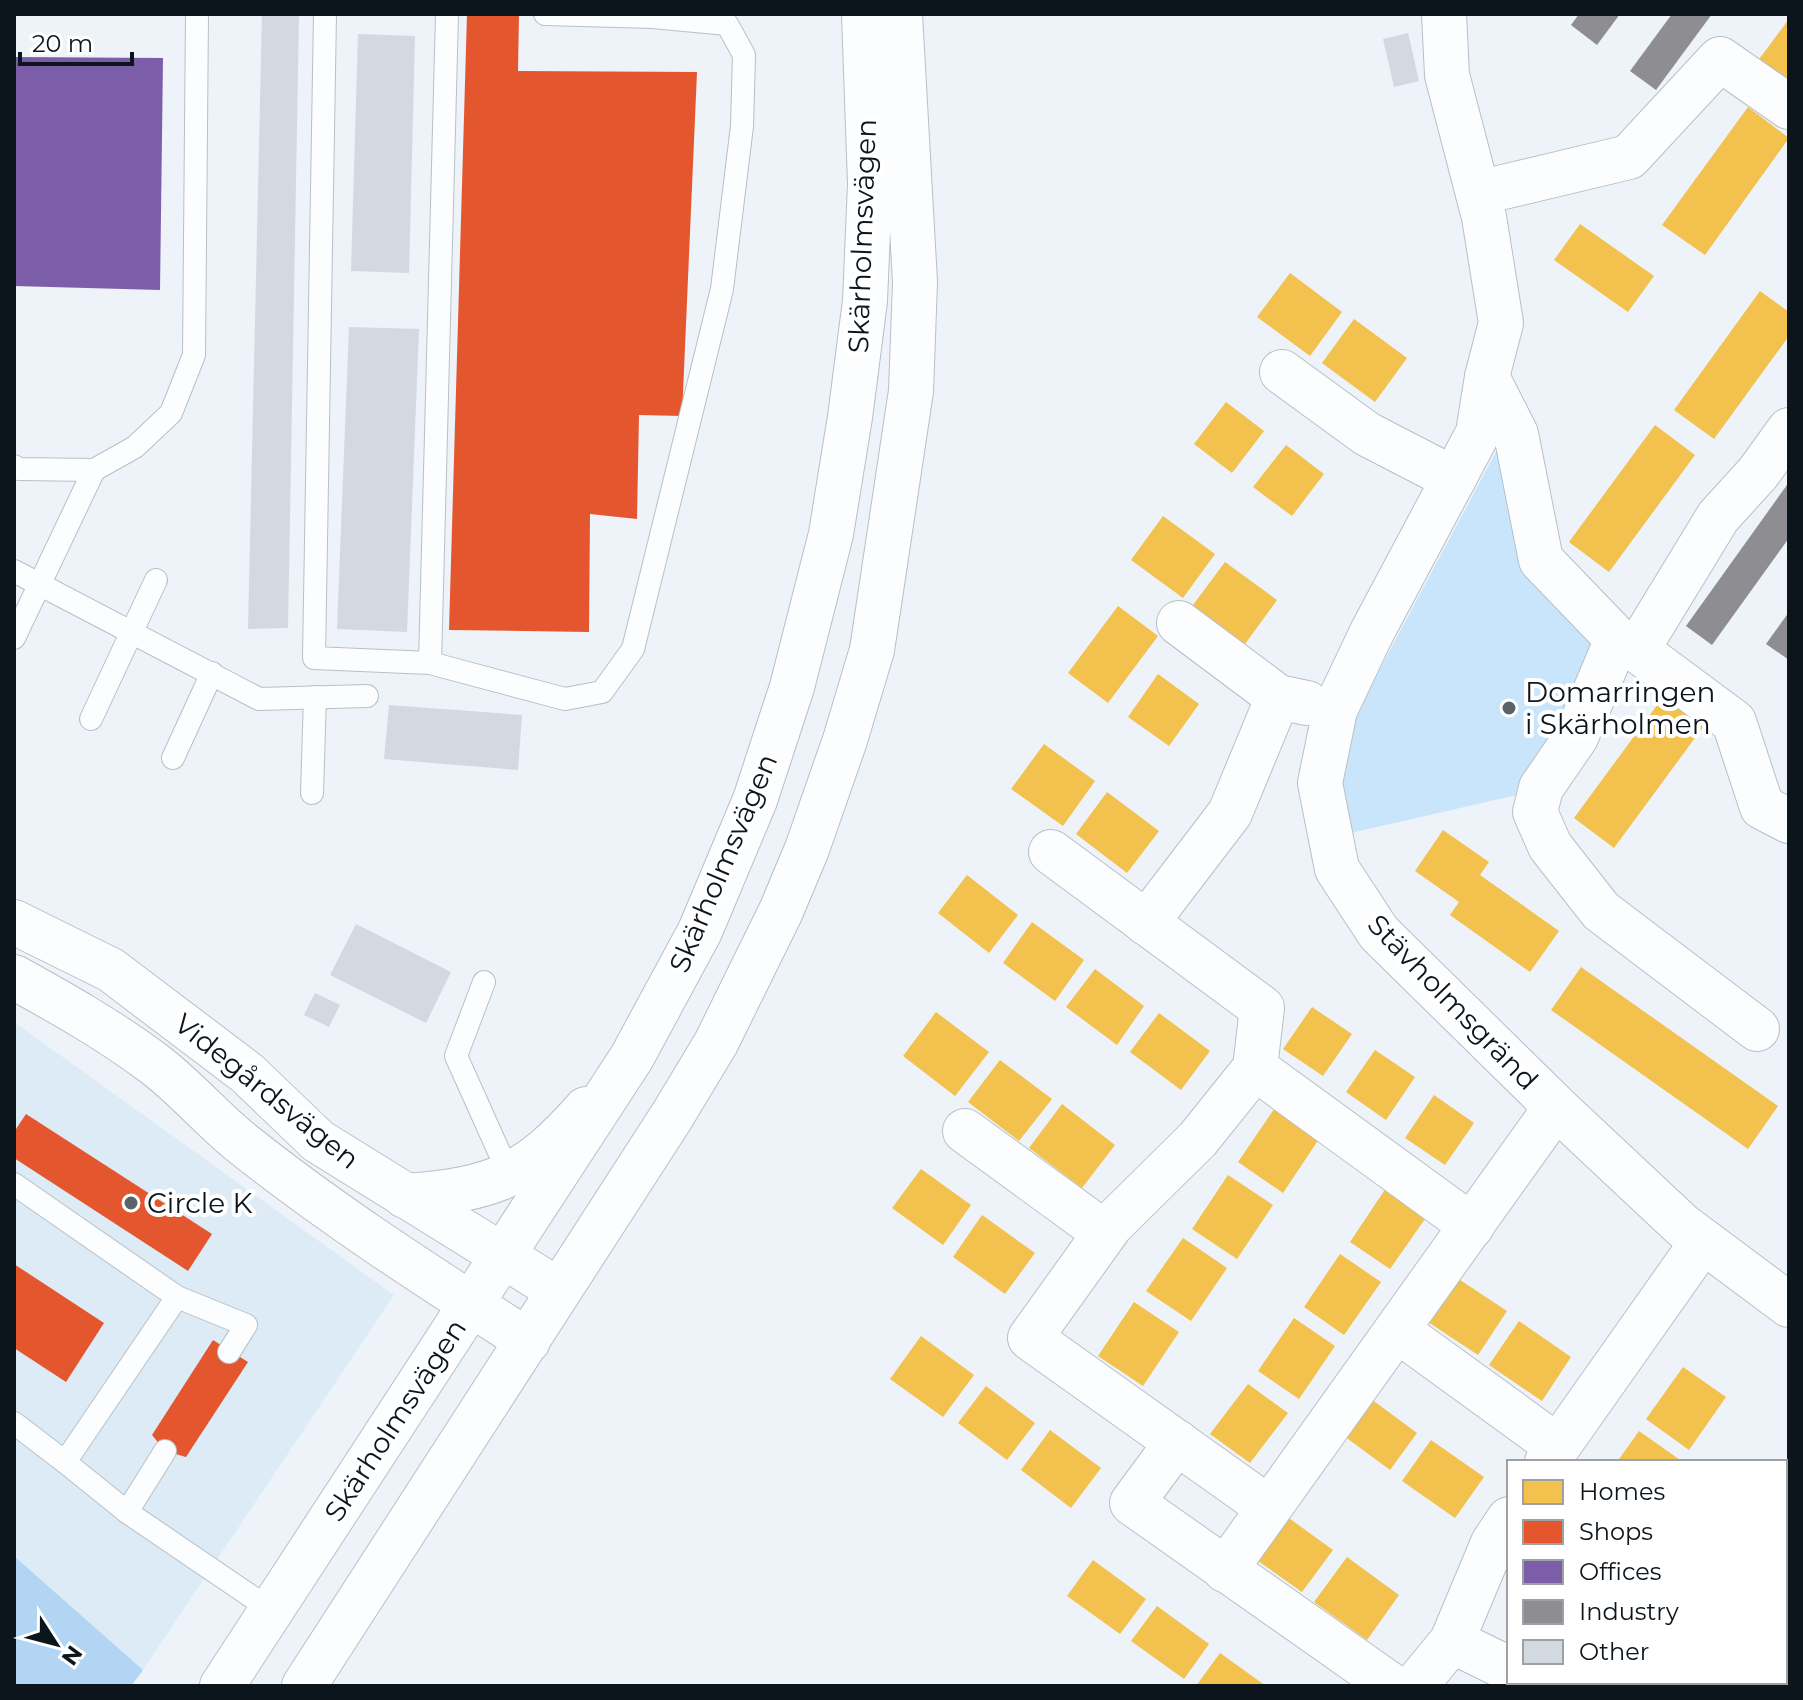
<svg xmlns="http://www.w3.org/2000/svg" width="1803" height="1700" font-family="Montserrat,sans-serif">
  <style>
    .built { fill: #ddebf6 }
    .green { fill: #c9e5fb }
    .forest { fill: #b1d5f2 }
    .homes { fill: #f2c14e }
    .shops { fill: #e4572e }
    .offices { fill: #7b5ea7 }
    .industry { fill: #8d8d92 }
    .building { fill: #d2d9e0 }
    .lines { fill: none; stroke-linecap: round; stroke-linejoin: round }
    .service-casing { stroke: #b8c0c6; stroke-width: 24 }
    .minor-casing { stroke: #b8c0c6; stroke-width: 46 }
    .tertiary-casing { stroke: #b8c0c6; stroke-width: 46 }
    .secondary-casing { stroke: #b8c0c6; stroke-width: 46 }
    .service { stroke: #fcfdfe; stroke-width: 22 }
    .minor { stroke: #fcfdfe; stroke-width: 44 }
    .tertiary { stroke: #fcfdfe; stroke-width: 44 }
    .secondary { stroke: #fcfdfe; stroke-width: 44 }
    .poi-dot { fill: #5b6369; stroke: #fff; stroke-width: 3 }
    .labels { text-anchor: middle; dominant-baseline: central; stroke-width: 8; stroke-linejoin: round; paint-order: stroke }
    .street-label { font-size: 28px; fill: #0c151c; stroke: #fff }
    .poi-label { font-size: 28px; fill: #0c151c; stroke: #fff; text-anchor: start }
  </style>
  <rect width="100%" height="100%" fill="#edf3f8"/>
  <path class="built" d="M 14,1022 L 394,1295 L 143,1670 L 14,1556 Z"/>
  <path class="green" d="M 1505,435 L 1598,645 L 1559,745 L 1517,795 L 1346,834 L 1339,790 L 1351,723 Z"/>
  <path class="forest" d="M 14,1556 L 143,1670 L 131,1686 L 14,1686 Z"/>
  <g class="homes">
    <path d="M 1789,19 L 1789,86 L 1757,62 Z"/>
    <path d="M 1748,107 L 1789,138 L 1705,255 L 1662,225 Z"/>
    <path d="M 1580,224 L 1654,276 L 1628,312 L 1554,260 Z"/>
    <path d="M 1290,273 L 1342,312 L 1310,356 L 1257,317 Z"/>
    <path d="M 1760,291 L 1789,312 L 1789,336 L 1714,439 L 1674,410 Z"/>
    <path d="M 1354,319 L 1407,358 L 1375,402 L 1322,363 Z"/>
    <path d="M 1226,402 L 1264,431 L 1232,473 L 1194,444 Z"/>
    <path d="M 1655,425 L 1695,455 L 1609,572 L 1569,542 Z"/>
    <path d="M 1286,445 L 1324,474 L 1292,516 L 1253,487 Z"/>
    <path d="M 1163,516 L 1215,554 L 1183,598 L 1131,560 Z"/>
    <path d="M 1225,562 L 1277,600 L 1245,644 L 1193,605 Z"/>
    <path d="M 1118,606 L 1158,636 L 1108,703 L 1068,673 Z"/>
    <path d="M 1158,674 L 1199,704 L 1169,746 L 1128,717 Z"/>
    <path d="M 1663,697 L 1703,727 L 1614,848 L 1574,818 Z"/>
    <path d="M 1044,744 L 1095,781 L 1063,826 L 1011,789 Z"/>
    <path d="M 1107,792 L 1159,831 L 1127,873 L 1076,834 Z"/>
    <path d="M 1443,830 L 1489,862 L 1480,875 L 1559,931 L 1530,972 L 1450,915 L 1459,902 L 1415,871 Z"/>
    <path d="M 967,875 L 1018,915 L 989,953 L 938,913 Z"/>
    <path d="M 1032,922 L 1084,960 L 1055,1001 L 1003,963 Z"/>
    <path d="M 1581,967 L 1778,1106 L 1748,1149 L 1551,1010 Z"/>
    <path d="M 1095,969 L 1144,1006 L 1117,1045 L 1066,1007 Z"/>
    <path d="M 1312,1007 L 1352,1034 L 1323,1076 L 1283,1049 Z"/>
    <path d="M 936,1012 L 989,1052 L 955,1096 L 903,1056 Z"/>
    <path d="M 1159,1013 L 1210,1051 L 1181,1090 L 1130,1052 Z"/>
    <path d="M 1375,1050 L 1415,1077 L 1386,1120 L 1346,1092 Z"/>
    <path d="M 1000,1060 L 1052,1099 L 1019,1141 L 968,1102 Z"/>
    <path d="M 1434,1095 L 1474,1123 L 1445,1165 L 1405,1138 Z"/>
    <path d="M 1062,1104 L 1115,1145 L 1082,1188 L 1029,1148 Z"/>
    <path d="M 1274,1109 L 1319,1139 L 1283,1193 L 1238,1162 Z"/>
    <path d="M 921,1169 L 971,1205 L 943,1245 L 892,1208 Z"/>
    <path d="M 1228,1175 L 1273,1205 L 1237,1259 L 1192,1229 Z"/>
    <path d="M 1386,1188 L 1427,1216 L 1390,1269 L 1350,1242 Z"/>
    <path d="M 982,1215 L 1035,1253 L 1005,1294 L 953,1257 Z"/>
    <path d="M 1183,1238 L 1227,1268 L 1191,1321 L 1146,1291 Z"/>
    <path d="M 1340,1254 L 1381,1282 L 1344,1335 L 1304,1307 Z"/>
    <path d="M 1454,1276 L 1507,1311 L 1478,1355 L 1425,1320 Z"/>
    <path d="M 1134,1302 L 1179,1332 L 1143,1386 L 1098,1356 Z"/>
    <path d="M 1294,1318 L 1335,1346 L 1299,1399 L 1258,1371 Z"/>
    <path d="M 1519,1321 L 1571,1357 L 1542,1401 L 1489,1365 Z"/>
    <path d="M 921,1336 L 974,1375 L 943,1417 L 890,1379 Z"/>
    <path d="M 1683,1367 L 1726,1397 L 1689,1450 L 1646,1419 Z"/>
    <path d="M 1248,1384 L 1288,1413 L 1250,1463 L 1210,1434 Z"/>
    <path d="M 986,1386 L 1035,1423 L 1007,1460 L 958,1423 Z"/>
    <path d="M 1367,1396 L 1417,1433 L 1390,1470 L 1340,1433 Z"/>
    <path d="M 1050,1430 L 1101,1468 L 1071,1508 L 1021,1470 Z"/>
    <path d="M 1639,1431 L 1683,1462 L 1617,1462 Z"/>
    <path d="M 1431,1440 L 1484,1477 L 1455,1518 L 1402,1481 Z"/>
    <path d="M 1789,1462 L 1789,1520 L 1785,1517 L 1785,1467 Z"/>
    <path d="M 1282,1513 L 1333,1550 L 1302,1592 L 1251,1556 Z"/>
    <path d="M 1347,1557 L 1399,1595 L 1367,1640 L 1314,1602 Z"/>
    <path d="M 1093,1560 L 1146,1599 L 1120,1634 L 1067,1596 Z"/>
    <path d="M 1157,1606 L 1209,1644 L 1184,1679 L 1131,1641 Z"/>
    <path d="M 1220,1653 L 1266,1686 L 1196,1686 Z"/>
    <path d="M 1619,1682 L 1666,1682 L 1663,1686 L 1624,1686 Z"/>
  </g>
  <g class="shops">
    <path d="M 467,14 L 519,14 L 518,71 L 697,72 L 682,416 L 639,415 L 637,519 L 590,514 L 589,632 L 449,630 Z"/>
    <path d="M 26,1114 L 212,1234 L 188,1271 L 14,1158 L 14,1132 Z"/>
    <path d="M 14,1264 L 104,1323 L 66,1382 L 14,1348 Z"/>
    <path d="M 213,1340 L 248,1362 L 186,1457 L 165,1451 L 152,1435 Z"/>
  </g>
  <path class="offices" d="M 14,57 L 163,58 L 160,290 L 14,286 Z"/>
  <g class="industry">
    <path d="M 1579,14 L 1620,14 L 1597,45 L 1571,25 Z"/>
    <path d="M 1672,14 L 1712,14 L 1656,90 L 1630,71 Z"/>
    <path d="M 1787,485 L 1789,538 L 1712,645 L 1686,626 Z"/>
    <path d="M 1789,612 L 1789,660 L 1766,644 Z"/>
  </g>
  <g class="building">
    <path d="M 262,14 L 299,14 L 288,628 L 248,629 Z"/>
    <path d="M 1408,33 L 1419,81 L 1394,87 L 1383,39 Z"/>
    <path d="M 358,34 L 415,36 L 409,273 L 351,271 Z"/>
    <path d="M 349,327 L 419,329 L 407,632 L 337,629 Z"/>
    <path d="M 389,705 L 522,715 L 518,770 L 384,759 Z"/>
    <path d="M 356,924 L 451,972 L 426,1023 L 330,975 Z"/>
    <path d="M 315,993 L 340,1005 L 329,1027 L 304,1015 Z"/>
  </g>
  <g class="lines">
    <defs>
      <g id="service">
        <path d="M 325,14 L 314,658 L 430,663 L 565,699 L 602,692 L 633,649 L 722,289 L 742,126 L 744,55 L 727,24 L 653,17 L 545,14"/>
        <path d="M 14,466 L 19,469 L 94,470 L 135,447 L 171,413 L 194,355 L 197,14"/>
        <path d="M 14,571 L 259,699 L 367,696"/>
        <path d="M 14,638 L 94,470"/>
        <path d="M 430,663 L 447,14"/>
        <path d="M 91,719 L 156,580"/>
        <path d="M 173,758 L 212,673"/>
        <path d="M 312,793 L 315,697"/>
        <path d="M 484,982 L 456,1056 L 509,1174"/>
        <path d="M 14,1184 L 177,1297 L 65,1462 L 14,1423"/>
        <path d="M 177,1297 L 246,1325 L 229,1352"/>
        <path d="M 65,1462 L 127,1512 L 271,1610"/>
        <path d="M 127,1512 L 165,1451"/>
      </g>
      <g id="minor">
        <path d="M 1444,14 L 1447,75 L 1484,217 L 1501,323 L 1487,377 L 1478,433 L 1372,632 L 1335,710 L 1320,783 L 1337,869 L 1379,933 L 1556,1107 L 1683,1226 L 1789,1305"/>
        <path d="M 1478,193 L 1629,157 L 1720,59 L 1789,107"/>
        <path d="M 1282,372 L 1367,434 L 1454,479"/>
        <path d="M 1487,377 L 1516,434 L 1541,560 L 1617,639 L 1576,737 L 1541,788 L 1535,812 L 1550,846 L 1601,911 L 1757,1029"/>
        <path d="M 1179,623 L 1278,697 L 1307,703"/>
        <path d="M 1617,639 L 1637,650 L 1734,722 L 1762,807 L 1789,821"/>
        <path d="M 1637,650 L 1718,517 L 1758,473 L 1789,430"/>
        <path d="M 1051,852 L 1262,1008 L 1255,1068 L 1198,1139 L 1111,1225 L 1030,1338 L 1269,1508"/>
        <path d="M 1146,923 L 1230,813 L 1278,697"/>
        <path d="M 1255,1068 L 1472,1226"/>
        <path d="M 965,1131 L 1105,1233"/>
        <path d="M 1397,1330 L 1557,1446"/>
        <path d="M 1177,1442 L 1132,1503 L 1392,1686"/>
        <path d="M 1547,1462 L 1703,1241"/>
        <path d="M 1225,1570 L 1556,1107"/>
        <path d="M 1785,1623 L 1789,1618"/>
        <path d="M 1452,1641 L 1509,1669"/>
        <path d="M 1415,1686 L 1452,1641 L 1493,1543 L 1509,1519"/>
      </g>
      <g id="tertiary">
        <path d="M 14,922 L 111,970 L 247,1073 L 318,1141 L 558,1290"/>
        <path d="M 14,977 C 61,1003 109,1030 153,1063 C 184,1086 209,1116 238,1140 C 330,1214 429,1277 528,1341"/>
        <path d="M 405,1196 C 494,1189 526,1177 586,1109"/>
      </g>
      <g id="secondary">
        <path d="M 222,1686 L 632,1057 L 700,931 L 755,800 L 792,687 L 831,534 L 850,417 L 865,301 L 870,184 L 864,14"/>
        <path d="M 304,1686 L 672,1116 L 716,1043 L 781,911 L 807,849 L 845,740 L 872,650 L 911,391 L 915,282 L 900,14"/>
      </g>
    </defs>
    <use href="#service" class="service-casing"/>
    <use href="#minor" class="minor-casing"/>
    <use href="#tertiary" class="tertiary-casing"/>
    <use href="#secondary" class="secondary-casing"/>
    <use href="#service" class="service"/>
    <use href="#minor" class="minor"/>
    <use href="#tertiary" class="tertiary"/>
    <use href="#secondary" class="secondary"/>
  </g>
  <g class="poi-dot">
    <circle cx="1509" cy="708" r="8"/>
    <circle cx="131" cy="1203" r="8"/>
  </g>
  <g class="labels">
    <g class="street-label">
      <text transform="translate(862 236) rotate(-88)">Skärholmsvägen</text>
      <text transform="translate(723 863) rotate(-67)">Skärholmsvägen</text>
      <text transform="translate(1453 1002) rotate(46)">Stävholmsgränd</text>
      <text transform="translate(267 1091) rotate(39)">Videgårdsvägen</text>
      <text transform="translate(395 1420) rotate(-57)">Skärholmsvägen</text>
    </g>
    <g class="poi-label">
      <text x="1525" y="692">Domarringen<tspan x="1525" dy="32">i Skärholmen</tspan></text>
      <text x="147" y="1203">Circle K</text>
    </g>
  </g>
  <rect width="1803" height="1700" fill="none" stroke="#0c151c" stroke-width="32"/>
  <rect x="1507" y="1460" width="280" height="224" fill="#ffffff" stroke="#9ea1a4" stroke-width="2"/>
  <rect x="1523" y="1480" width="40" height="24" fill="#f2c14e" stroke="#9ea1a4" stroke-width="2"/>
  <text x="1579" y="1500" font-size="24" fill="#0c151c">Homes</text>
  <rect x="1523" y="1520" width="40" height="24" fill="#e4572e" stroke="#9ea1a4" stroke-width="2"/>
  <text x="1579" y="1540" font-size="24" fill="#0c151c">Shops</text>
  <rect x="1523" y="1560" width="40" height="24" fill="#7b5ea7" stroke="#9ea1a4" stroke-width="2"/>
  <text x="1579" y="1580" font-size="24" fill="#0c151c">Offices</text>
  <rect x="1523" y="1600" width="40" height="24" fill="#8d8d92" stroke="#9ea1a4" stroke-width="2"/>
  <text x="1579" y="1620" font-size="24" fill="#0c151c">Industry</text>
  <rect x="1523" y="1640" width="40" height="24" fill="#d2d9e0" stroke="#9ea1a4" stroke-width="2"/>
  <text x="1579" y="1660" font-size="24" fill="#0c151c">Other</text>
  <g transform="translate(56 1644) rotate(126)" stroke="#ffffff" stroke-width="6" paint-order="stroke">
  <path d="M0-6L14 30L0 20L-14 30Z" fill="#0c151c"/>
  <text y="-12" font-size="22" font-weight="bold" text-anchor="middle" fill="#0c151c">N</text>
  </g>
  <path d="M20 52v12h112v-12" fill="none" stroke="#0c151c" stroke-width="4"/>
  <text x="32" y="52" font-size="24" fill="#0c151c" stroke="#ffffff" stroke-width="6" paint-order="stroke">20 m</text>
</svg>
